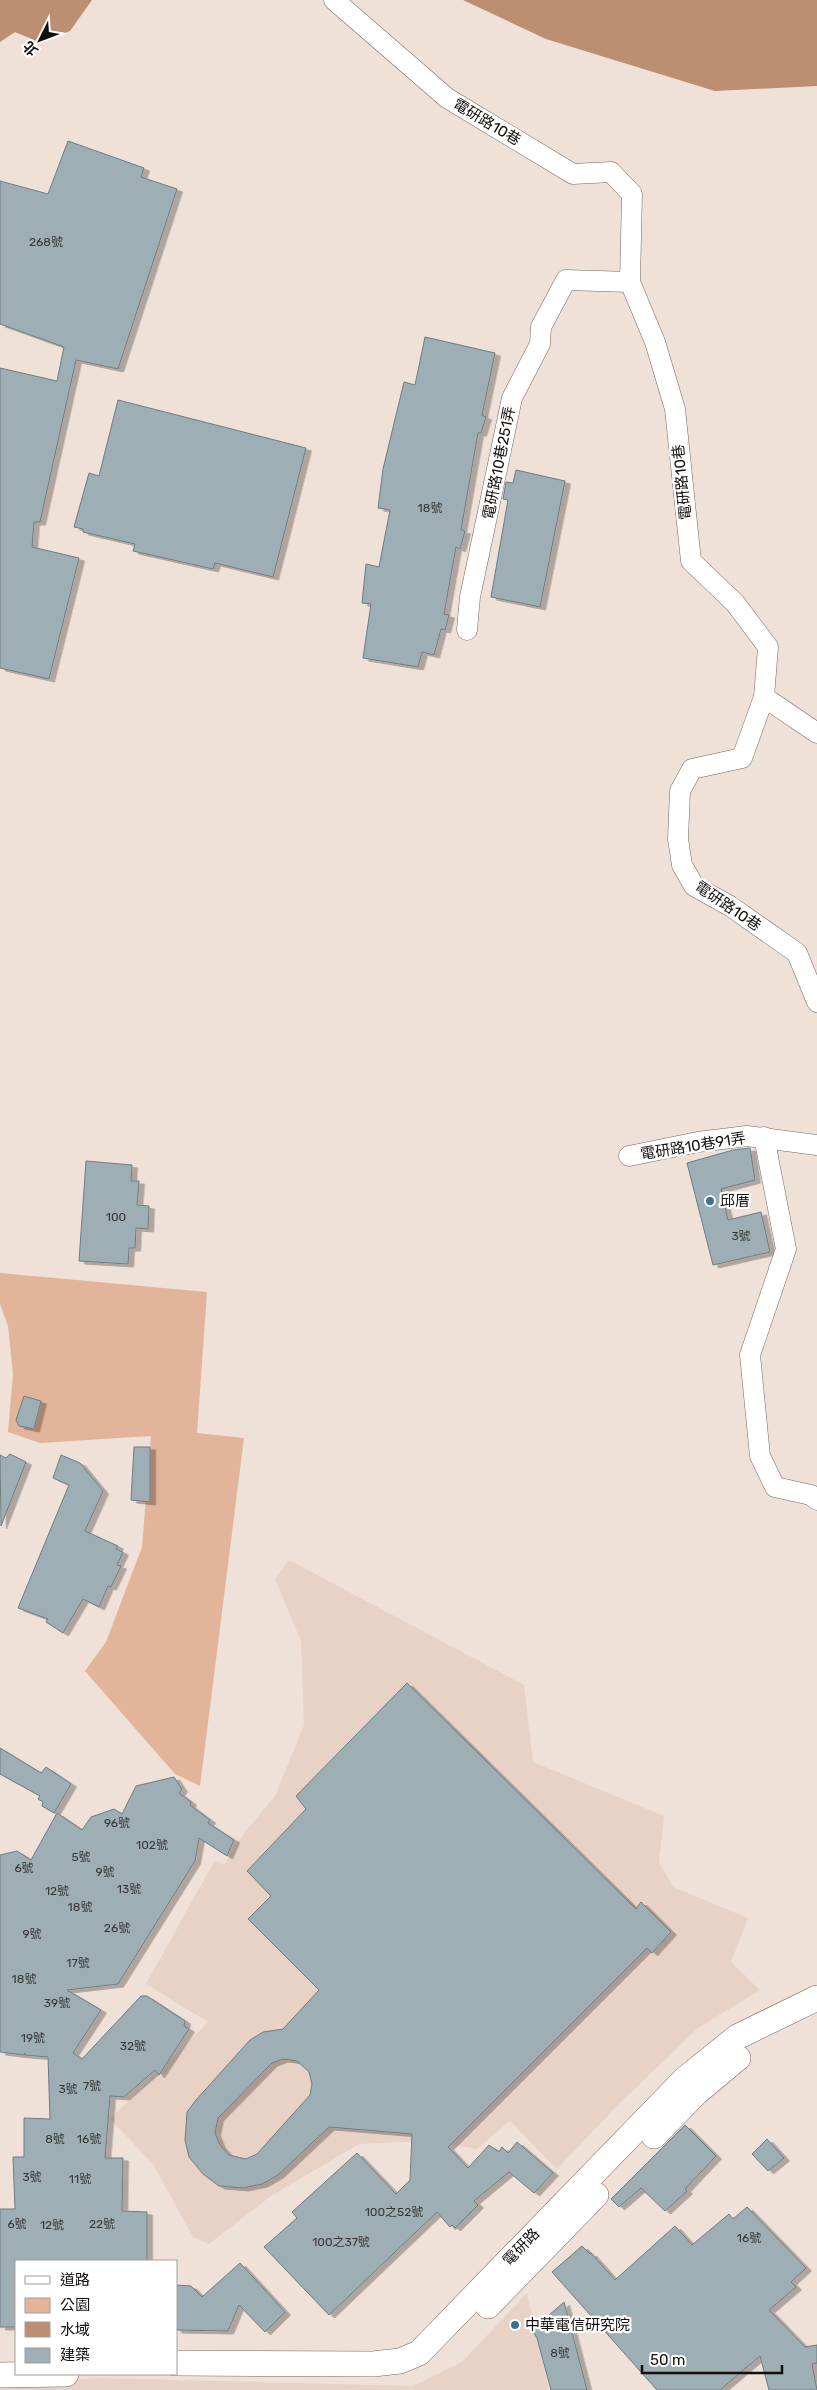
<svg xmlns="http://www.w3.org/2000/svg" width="817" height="2390" font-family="Rubik,'Noto Sans TC',sans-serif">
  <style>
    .built { fill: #e8d2c6 }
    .green { fill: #e2b499 }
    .water { fill: #bc8e72 }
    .building { fill: #9eaeb5; stroke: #6d7c82; fill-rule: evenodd; filter: url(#shadow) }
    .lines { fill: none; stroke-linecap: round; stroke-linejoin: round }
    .minor-casing { stroke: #746760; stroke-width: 21 }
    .tertiary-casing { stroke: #746760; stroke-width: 26 }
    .minor { stroke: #fff; stroke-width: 20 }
    .tertiary { stroke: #fff; stroke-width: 25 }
    .poi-dot { fill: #38748c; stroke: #fff; stroke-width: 2 }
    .labels { text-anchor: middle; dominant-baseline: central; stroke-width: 4.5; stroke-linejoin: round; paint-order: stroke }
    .number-label { font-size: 12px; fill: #363736 }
    .street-label { font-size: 15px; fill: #130f0c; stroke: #fff }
    .poi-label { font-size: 15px; fill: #130f0c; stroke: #fff; text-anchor: start }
  </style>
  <defs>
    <filter id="shadow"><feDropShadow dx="5.5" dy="3" stdDeviation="0" flood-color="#0004"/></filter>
  </defs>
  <rect width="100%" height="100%" fill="#efe0d8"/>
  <g class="built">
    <path d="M 289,1560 L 524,1685 L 533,1762 L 664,1816 L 659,1862 L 673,1887 L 748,1918 L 731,1962 L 760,1990 L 698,2028 L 619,2104 L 557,2169 L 510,2121 L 477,2149 L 428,2141 L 359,2144 L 271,2196 L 209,2244 L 193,2237 L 153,2164 L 110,2119 L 208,2022 L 146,1984 L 215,1860 L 224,1865 L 238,1841 L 275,1796 L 304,1725 L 301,1641 L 275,1579 Z"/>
    <path d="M 527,2293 L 549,2390 L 0,2390 L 0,2388 L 96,2378 L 413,2386 L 462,2362 Z"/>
  </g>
  <path class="green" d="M 0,1273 L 207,1292 L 197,1433 L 244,1438 L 200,1786 L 175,1774 L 85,1671 L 106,1642 L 142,1547 L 151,1436 L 40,1443 L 8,1432 L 13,1374 L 8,1326 L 0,1304 Z"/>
  <g class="water">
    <path d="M 0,0 L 92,0 L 70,31 L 41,43 L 15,32 L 0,42 Z"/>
    <path d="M 463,0 L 817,0 L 817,86 L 715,91 L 546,39 Z"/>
  </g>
  <g class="building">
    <path d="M 68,141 L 144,168 L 141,177 L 177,189 L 118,369 L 76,360 L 40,522 L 34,522 L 32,547 L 79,558 L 49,679 L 0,668 L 0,368 L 57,381 L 64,347 L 0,324 L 0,181 L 48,194 Z"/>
    <path d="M 425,337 L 495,353 L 482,415 L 486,417 L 481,433 L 478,433 L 461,530 L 465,531 L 460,549 L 456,547 L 444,614 L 449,615 L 445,630 L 441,629 L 434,655 L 422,652 L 418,667 L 363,658 L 371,604 L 362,603 L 366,564 L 379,567 L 390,510 L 378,508 L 383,469 L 404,382 L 415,385 Z"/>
    <path d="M 118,400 L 306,448 L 273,577 L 215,563 L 213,569 L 133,551 L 135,544 L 83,532 L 83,529 L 74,527 L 89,473 L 99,476 Z"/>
    <path d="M 516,470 L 565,481 L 540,607 L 491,597 L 508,500 L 503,499 L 506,482 L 513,483 Z"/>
    <path d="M 750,1148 L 755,1180 L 721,1189 L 728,1220 L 761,1212 L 770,1252 L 713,1265 L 687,1163 L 733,1150 Z"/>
    <path d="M 86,1161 L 132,1165 L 131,1181 L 139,1181 L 137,1205 L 149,1206 L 148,1229 L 136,1228 L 135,1248 L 129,1248 L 128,1264 L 79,1261 Z"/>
    <path d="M 24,1396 L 41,1401 L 34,1429 L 19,1426 L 16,1420 Z"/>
    <path d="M 134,1447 L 150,1447 L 150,1502 L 131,1500 Z"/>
    <path d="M 10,1454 L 26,1462 L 1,1526 L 0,1455 L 6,1458 Z"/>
    <path d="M 61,1455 L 80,1463 L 103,1491 L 85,1531 L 118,1546 L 116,1549 L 123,1552 L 117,1565 L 121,1566 L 111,1587 L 108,1586 L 99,1607 L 83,1599 L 63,1633 L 46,1622 L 48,1619 L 18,1608 L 69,1485 L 53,1478 Z"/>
    <path d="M 407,1683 L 636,1909 L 641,1902 L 671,1932 L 652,1953 L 647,1948 L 448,2147 L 468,2168 L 489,2145 L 499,2152 L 502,2147 L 508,2153 L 517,2142 L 553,2173 L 534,2193 L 509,2172 L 474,2201 L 478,2205 L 455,2228 L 452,2225 L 450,2227 L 437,2212 L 329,2315 L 264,2247 L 297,2218 L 292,2212 L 357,2153 L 396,2194 L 410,2180 L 412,2134 L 329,2127 L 278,2175 L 262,2184 L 243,2188 L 219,2186 L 203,2174 L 189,2157 L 185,2140 L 186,2127 L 187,2112 L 196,2100 L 250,2040 L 263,2032 L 283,2029 L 319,1990 L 248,1919 L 271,1896 L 247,1871 L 306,1809 L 296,1796 ZM 283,2059 L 297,2061 L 309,2072 L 312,2084 L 310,2095 L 257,2154 L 246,2159 L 229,2155 L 220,2145 L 215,2133 L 218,2118 L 272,2063 Z"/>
    <path d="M 0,1748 L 41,1773 L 46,1767 L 71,1784 L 54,1813 L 42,1806 L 43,1802 L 38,1799 L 40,1796 L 0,1774 Z"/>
    <path d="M 174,1777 L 182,1789 L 179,1793 L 191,1802 L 190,1805 L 210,1820 L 208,1823 L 234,1840 L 227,1856 L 199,1838 L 195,1861 L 118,1984 L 67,1990 L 101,2010 L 73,2053 L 82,2059 L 141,1996 L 147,1996 L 185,2021 L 184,2026 L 189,2029 L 159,2075 L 155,2070 L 124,2097 L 110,2096 L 105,2158 L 123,2158 L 122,2211 L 147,2212 L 147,2261 L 16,2261 L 16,2327 L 0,2327 L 0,2209 L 15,2209 L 13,2157 L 24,2157 L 24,2118 L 50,2119 L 48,2057 L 25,2055 L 25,2053 L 24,2055 L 0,2052 L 0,1855 L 17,1851 L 31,1860 L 57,1813 L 82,1830 L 91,1817 L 114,1809 L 122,1814 L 136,1786 Z"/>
    <path d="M 685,2125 L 716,2156 L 685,2189 L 687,2191 L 665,2211 L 641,2188 L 619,2207 L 611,2199 Z"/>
    <path d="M 767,2139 L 784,2158 L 768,2171 L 752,2154 Z"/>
    <path d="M 747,2207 L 806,2268 L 791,2282 L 796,2287 L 769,2310 L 805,2347 L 817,2345 L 817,2363 L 812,2364 L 817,2390 L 769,2390 L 760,2356 L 720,2390 L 657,2390 L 552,2272 L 582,2246 L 590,2254 L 591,2253 L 615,2280 L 675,2226 L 692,2245 L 729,2214 L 733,2219 Z"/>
    <path d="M 240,2263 L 285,2312 L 265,2332 L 239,2305 L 228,2331 L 176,2330 L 176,2285 L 191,2286 L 202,2297 Z"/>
    <path d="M 564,2302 L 587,2390 L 551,2390 L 537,2338 L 532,2330 Z"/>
  </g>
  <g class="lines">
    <defs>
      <g id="minor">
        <path d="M 334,0 L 447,98 L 573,174 L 611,172 L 632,194 L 630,282 L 655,342 L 675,409 L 691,561 L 735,603 L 768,647 L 764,697 L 742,758 L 692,769 L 680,791 L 678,839 L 682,865 L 694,886 L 730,906 L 797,953 L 817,1002"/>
        <path d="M 467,630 L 470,597 L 512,398 L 540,344 L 541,327 L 566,280 L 630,282"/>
        <path d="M 764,697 L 817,733"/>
        <path d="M 764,1137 L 786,1249 L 750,1355 L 760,1456 L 775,1487 L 811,1495 L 817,1500"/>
        <path d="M 629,1156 L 698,1142 L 747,1136 L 817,1145"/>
      </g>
      <g id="tertiary">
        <path d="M 654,2136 L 696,2093 L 738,2058"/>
        <path d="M 488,2306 L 596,2195"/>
        <path d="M 176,2363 L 373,2364 L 400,2361 L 419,2353 L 685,2079 L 737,2037 L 817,1998"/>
        <path d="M 0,2375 L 66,2374"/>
      </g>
    </defs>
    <use href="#minor" class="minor-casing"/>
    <use href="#tertiary" class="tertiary-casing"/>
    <use href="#minor" class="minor"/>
    <use href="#tertiary" class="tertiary"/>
  </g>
  <g class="poi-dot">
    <circle cx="710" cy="1201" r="5"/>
    <circle cx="515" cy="2325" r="5"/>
  </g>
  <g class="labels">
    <g class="number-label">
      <text x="46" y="242">268號</text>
      <text x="430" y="508">18號</text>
      <text x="116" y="1217">100</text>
      <text x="741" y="1236">3號</text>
      <text x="117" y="1823">96號</text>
      <text x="152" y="1845">102號</text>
      <text x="81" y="1857">5號</text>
      <text x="24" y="1868">6號</text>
      <text x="105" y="1872">9號</text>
      <text x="129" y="1889">13號</text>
      <text x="57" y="1891">12號</text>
      <text x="80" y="1907">18號</text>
      <text x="117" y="1928">26號</text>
      <text x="32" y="1934">9號</text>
      <text x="78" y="1963">17號</text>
      <text x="24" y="1979">18號</text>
      <text x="57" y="2003">39號</text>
      <text x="33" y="2038">19號</text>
      <text x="133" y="2046">32號</text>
      <text x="92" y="2086">7號</text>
      <text x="68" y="2089">3號</text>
      <text x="55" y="2139">8號</text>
      <text x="89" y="2139">16號</text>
      <text x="32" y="2177">3號</text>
      <text x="80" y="2179">11號</text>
      <text x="394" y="2212">100之52號</text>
      <text x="17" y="2224">6號</text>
      <text x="102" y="2224">22號</text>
      <text x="52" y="2225">12號</text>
      <text x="749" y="2238">16號</text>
      <text x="341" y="2242">100之37號</text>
      <text x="560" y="2353">8號</text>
    </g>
    <g class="street-label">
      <text transform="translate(487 122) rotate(31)">電研路10巷</text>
      <text transform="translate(499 463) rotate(-79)">電研路10巷251弄</text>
      <text transform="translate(682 482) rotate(-96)">電研路10巷</text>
      <text transform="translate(728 906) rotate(34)">電研路10巷</text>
      <text transform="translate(693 1146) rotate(-9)">電研路10巷91弄</text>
      <text transform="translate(521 2247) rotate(-46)">電研路</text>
    </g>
    <g class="poi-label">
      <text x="720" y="1201">邱厝</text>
      <text x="525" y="2325">中華電信研究院</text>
    </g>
  </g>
  <rect x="15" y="2260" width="162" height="115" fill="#ffffff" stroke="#a19f9e"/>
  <rect x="25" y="2276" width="25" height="8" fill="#ffffff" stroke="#a19f9e"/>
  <text x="60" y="2285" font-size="15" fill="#130f0c">道路</text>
  <rect x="25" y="2298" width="25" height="15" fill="#e2b499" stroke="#a19f9e"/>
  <text x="60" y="2310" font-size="15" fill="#130f0c">公園</text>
  <rect x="25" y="2322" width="25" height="15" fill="#bc8e72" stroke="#a19f9e"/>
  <text x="60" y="2335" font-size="15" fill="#130f0c">水域</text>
  <rect x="25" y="2348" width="25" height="15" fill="#9eaeb5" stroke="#a19f9e"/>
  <text x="60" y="2360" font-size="15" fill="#130f0c">建築</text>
  <g transform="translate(40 40) rotate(228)" stroke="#ffffff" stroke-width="4" paint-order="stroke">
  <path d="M0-4L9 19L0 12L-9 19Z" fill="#130f0c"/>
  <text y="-8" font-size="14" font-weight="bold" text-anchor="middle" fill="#130f0c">北</text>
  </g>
  <path d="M642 2365v8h140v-8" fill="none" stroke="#130f0c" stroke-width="2.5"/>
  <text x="650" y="2365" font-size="15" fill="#130f0c" stroke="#ffffff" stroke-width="4" paint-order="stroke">50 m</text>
</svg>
